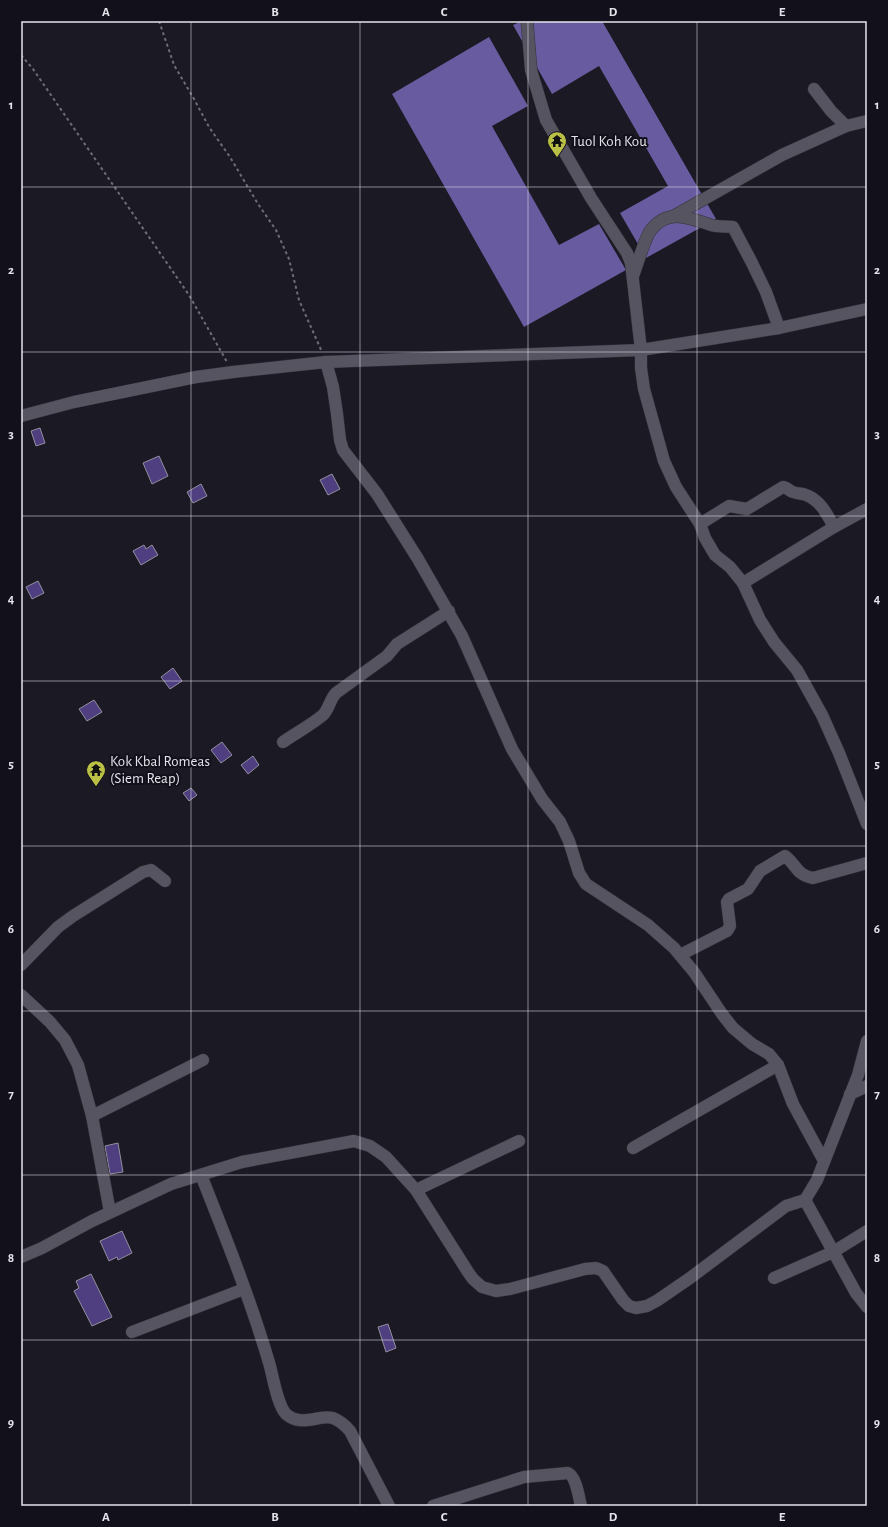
<svg xmlns="http://www.w3.org/2000/svg" width="888" height="1527" font-family="'Alegreya Sans',sans-serif">
  <style>
    .water { fill: #695b9f }
    .building { fill: #4f3f81; stroke: #92909e }
    .lines { fill: none; stroke-linecap: round; stroke-linejoin: round }
    .minor-casing { stroke: #333239; stroke-width: 13 }
    .path { stroke: #6e6d76; stroke-width: 2; stroke-dasharray: 3 3; stroke-linecap: butt }
    .minor { stroke: #565461; stroke-width: 12 }
    .grid { fill: none; stroke: #e5e4ec; stroke-width: 1; stroke-opacity: 0.55 }
    .labels { text-anchor: middle; dominant-baseline: central; stroke-width: 4; stroke-linejoin: round; paint-order: stroke }
    .poi-label { font-size: 15px; fill: #e5e4ec; stroke: #12101a; text-anchor: start }
    .neatline { fill: none; stroke: #e5e4ec; stroke-width: 1.5 }
    .grid-label { font-size: 13px; text-anchor: middle; font-weight: bold; fill: #e5e4ec }
  </style>
  <rect width="100%" height="100%" fill="#1b1923"/>
  <g class="water">
    <path d="M 522,21 L 602,21 L 716,219 L 646,258 L 620,213 L 668,186 L 599,66 L 552,94 L 513,25 Z"/>
    <path d="M 489,37 L 528,106 L 492,126 L 559,245 L 599,224 L 626,270 L 524,327 L 392,94 Z"/>
  </g>
  <g class="building">
    <path d="M 40,428 L 45,443 L 36,446 L 31,431 Z"/>
    <path d="M 159,456 L 168,476 L 152,484 L 143,463 Z"/>
    <path d="M 332,474 L 340,489 L 328,495 L 320,480 Z"/>
    <path d="M 201,484 L 207,496 L 193,503 L 187,492 Z"/>
    <path d="M 144,545 L 146,549 L 152,545 L 158,555 L 141,565 L 133,551 Z"/>
    <path d="M 38,581 L 44,593 L 32,599 L 26,587 Z"/>
    <path d="M 173,668 L 182,681 L 170,689 L 161,677 Z"/>
    <path d="M 94,700 L 102,712 L 87,721 L 79,709 Z"/>
    <path d="M 222,742 L 232,755 L 221,763 L 211,750 Z"/>
    <path d="M 253,756 L 259,765 L 248,774 L 241,765 Z"/>
    <path d="M 191,788 L 197,795 L 189,801 L 183,793 Z"/>
    <path d="M 118,1143 L 123,1172 L 110,1174 L 105,1146 Z"/>
    <path d="M 122,1231 L 132,1253 L 118,1260 L 117,1257 L 109,1261 L 100,1241 Z"/>
    <path d="M 91,1274 L 112,1317 L 92,1326 L 74,1291 L 79,1288 L 76,1281 Z"/>
    <path d="M 388,1324 L 396,1348 L 386,1352 L 378,1327 Z"/>
  </g>
  <g class="lines">
    <defs>
      <g id="minor">
        <path d="M 527,21 L 531,70 L 546,120 L 591,198 L 627,253 L 631,263 L 641,350 L 641,368 L 644,389 L 664,461 L 676,487 L 700,524 L 705,538 L 715,555 L 730,567 L 743,583 L 760,620 L 774,642 L 797,670 L 822,715 L 839,753 L 867,824"/>
        <path d="M 814,89 L 831,111 L 846,126 L 867,121"/>
        <path d="M 674,216 L 782,155 L 846,126"/>
        <path d="M 633,276 C 637,266 645,237 651,230 C 668,208 689,218 711,225 C 718,227 725,226 733,227 L 751,261 L 766,292 L 779,328"/>
        <path d="M 326,362 L 333,387 L 337,414 L 340,440 L 343,450 L 377,494 L 418,559 L 462,636 L 512,749 L 542,799 L 560,822 L 569,841 L 579,873 L 586,884 L 648,925 L 674,948 L 694,972 L 722,1014 L 733,1028 L 752,1044 L 769,1054 L 778,1065 L 793,1104 L 824,1161"/>
        <path d="M 21,416 L 74,402 L 196,377 L 233,372 L 326,362 L 641,350 L 779,328 L 867,309"/>
        <path d="M 700,524 L 729,506 L 747,509 L 783,487 C 787,487 789,491 793,492 C 797,494 802,493 806,495 C 820,500 827,514 834,527 L 867,509"/>
        <path d="M 743,583 L 834,527"/>
        <path d="M 283,742 C 296,733 311,725 323,715 C 329,709 330,699 336,693 L 387,656 L 397,644 L 449,611"/>
        <path d="M 680,955 L 727,931 L 730,926 L 727,902 L 729,899 L 748,889 L 760,871 L 785,856 C 797,865 796,875 813,878 L 867,863"/>
        <path d="M 21,965 L 58,927 L 73,916 L 143,872 L 151,870 L 165,881"/>
        <path d="M 21,995 L 50,1022 L 65,1040 L 78,1065 L 92,1116 L 110,1212"/>
        <path d="M 850,1094 L 867,1086"/>
        <path d="M 92,1116 L 203,1060"/>
        <path d="M 633,1148 L 778,1065"/>
        <path d="M 201,1175 C 226,1238 251,1301 270,1366 C 273,1378 278,1406 286,1414 C 302,1428 319,1414 333,1418 C 340,1421 345,1425 350,1431 L 389,1506"/>
        <path d="M 416,1190 L 519,1141"/>
        <path d="M 805,1200 L 856,1293 L 867,1307"/>
        <path d="M 21,1257 L 42,1248 L 92,1221 L 171,1184 L 242,1162 L 354,1141 L 370,1146 L 386,1157 L 416,1190 L 468,1272 L 473,1279 L 482,1287 L 496,1291 L 510,1289 L 585,1269 L 596,1268 L 603,1271 L 623,1300 L 629,1306 L 636,1308 L 647,1306 L 658,1300 L 690,1278 L 786,1206 L 805,1200 L 817,1180 L 858,1075 L 867,1041"/>
        <path d="M 774,1278 L 833,1252 L 867,1231"/>
        <path d="M 132,1332 L 244,1289"/>
        <path d="M 433,1506 L 524,1477 L 568,1473 C 576,1476 579,1498 581,1506"/>
      </g>
    </defs>
    <use href="#minor" class="minor-casing"/>
    <g class="path">
      <path d="M 159,21 L 174,65 L 194,99 L 209,127 L 230,157 L 258,204 L 276,230 L 289,259 L 299,300 L 322,352"/>
      <path d="M 21,55 L 33,69 L 189,295 L 227,362"/>
    </g>
    <use href="#minor" class="minor"/>
  </g>
  <path class="grid" d="M 191,21 L 191,1506M 360,21 L 360,1506M 528,21 L 528,1506M 697,21 L 697,1506M 21,187 L 867,187M 21,352 L 867,352M 21,516 L 867,516M 21,681 L 867,681M 21,846 L 867,846M 21,1011 L 867,1011M 21,1175 L 867,1175M 21,1340 L 867,1340"/>
  <defs>
    <symbol id="temple-pin" viewBox="-11 -11 22 30"><path d="M0 17L-7.5 6A9.5 9.5 0 1 1 7.5 6Z" fill="#bac045" stroke="#12101a"/><path d="M0-6L5-2H3V0L6.5 2.5H4V6H1.5V3h-3V6H-4V2.5H-6.5L-3 0V-2H-5Z" fill="#111"/></symbol>
  </defs>
  <g fill-rule="evenodd">
    <use href="#temple-pin" x="546" y="130" width="22" height="30"/>
    <use href="#temple-pin" x="85" y="759" width="22" height="30"/>
  </g>
  <g class="labels">
    <g class="poi-label">
      <text x="571" y="141">Tuol Koh Kou</text>
      <text x="110" y="761">Kok Kbal Romeas<tspan x="110" dy="17">(Siem Reap)</tspan></text>
    </g>
  </g>
  <rect width="888" height="1527" fill="none" stroke="#12101a" stroke-width="44"/>
  <rect x="22" y="22" width="844" height="1483" class="neatline"/>
  <g class="grid-label">
    <text x="106" y="16">A</text>
    <text x="275" y="16">B</text>
    <text x="444" y="16">C</text>
    <text x="613" y="16">D</text>
    <text x="782" y="16">E</text>
    <text x="11" y="109">1</text>
    <text x="877" y="109">1</text>
    <text x="11" y="274">2</text>
    <text x="877" y="274">2</text>
    <text x="11" y="438">3</text>
    <text x="877" y="438">3</text>
    <text x="11" y="603">4</text>
    <text x="877" y="603">4</text>
    <text x="11" y="768">5</text>
    <text x="877" y="768">5</text>
    <text x="11" y="933">6</text>
    <text x="877" y="933">6</text>
    <text x="11" y="1098">7</text>
    <text x="877" y="1098">7</text>
    <text x="11" y="1262">8</text>
    <text x="877" y="1262">8</text>
    <text x="11" y="1427">9</text>
    <text x="877" y="1427">9</text>
    <text x="106" y="1521">A</text>
    <text x="275" y="1521">B</text>
    <text x="444" y="1521">C</text>
    <text x="613" y="1521">D</text>
    <text x="782" y="1521">E</text>
  </g>
</svg>
